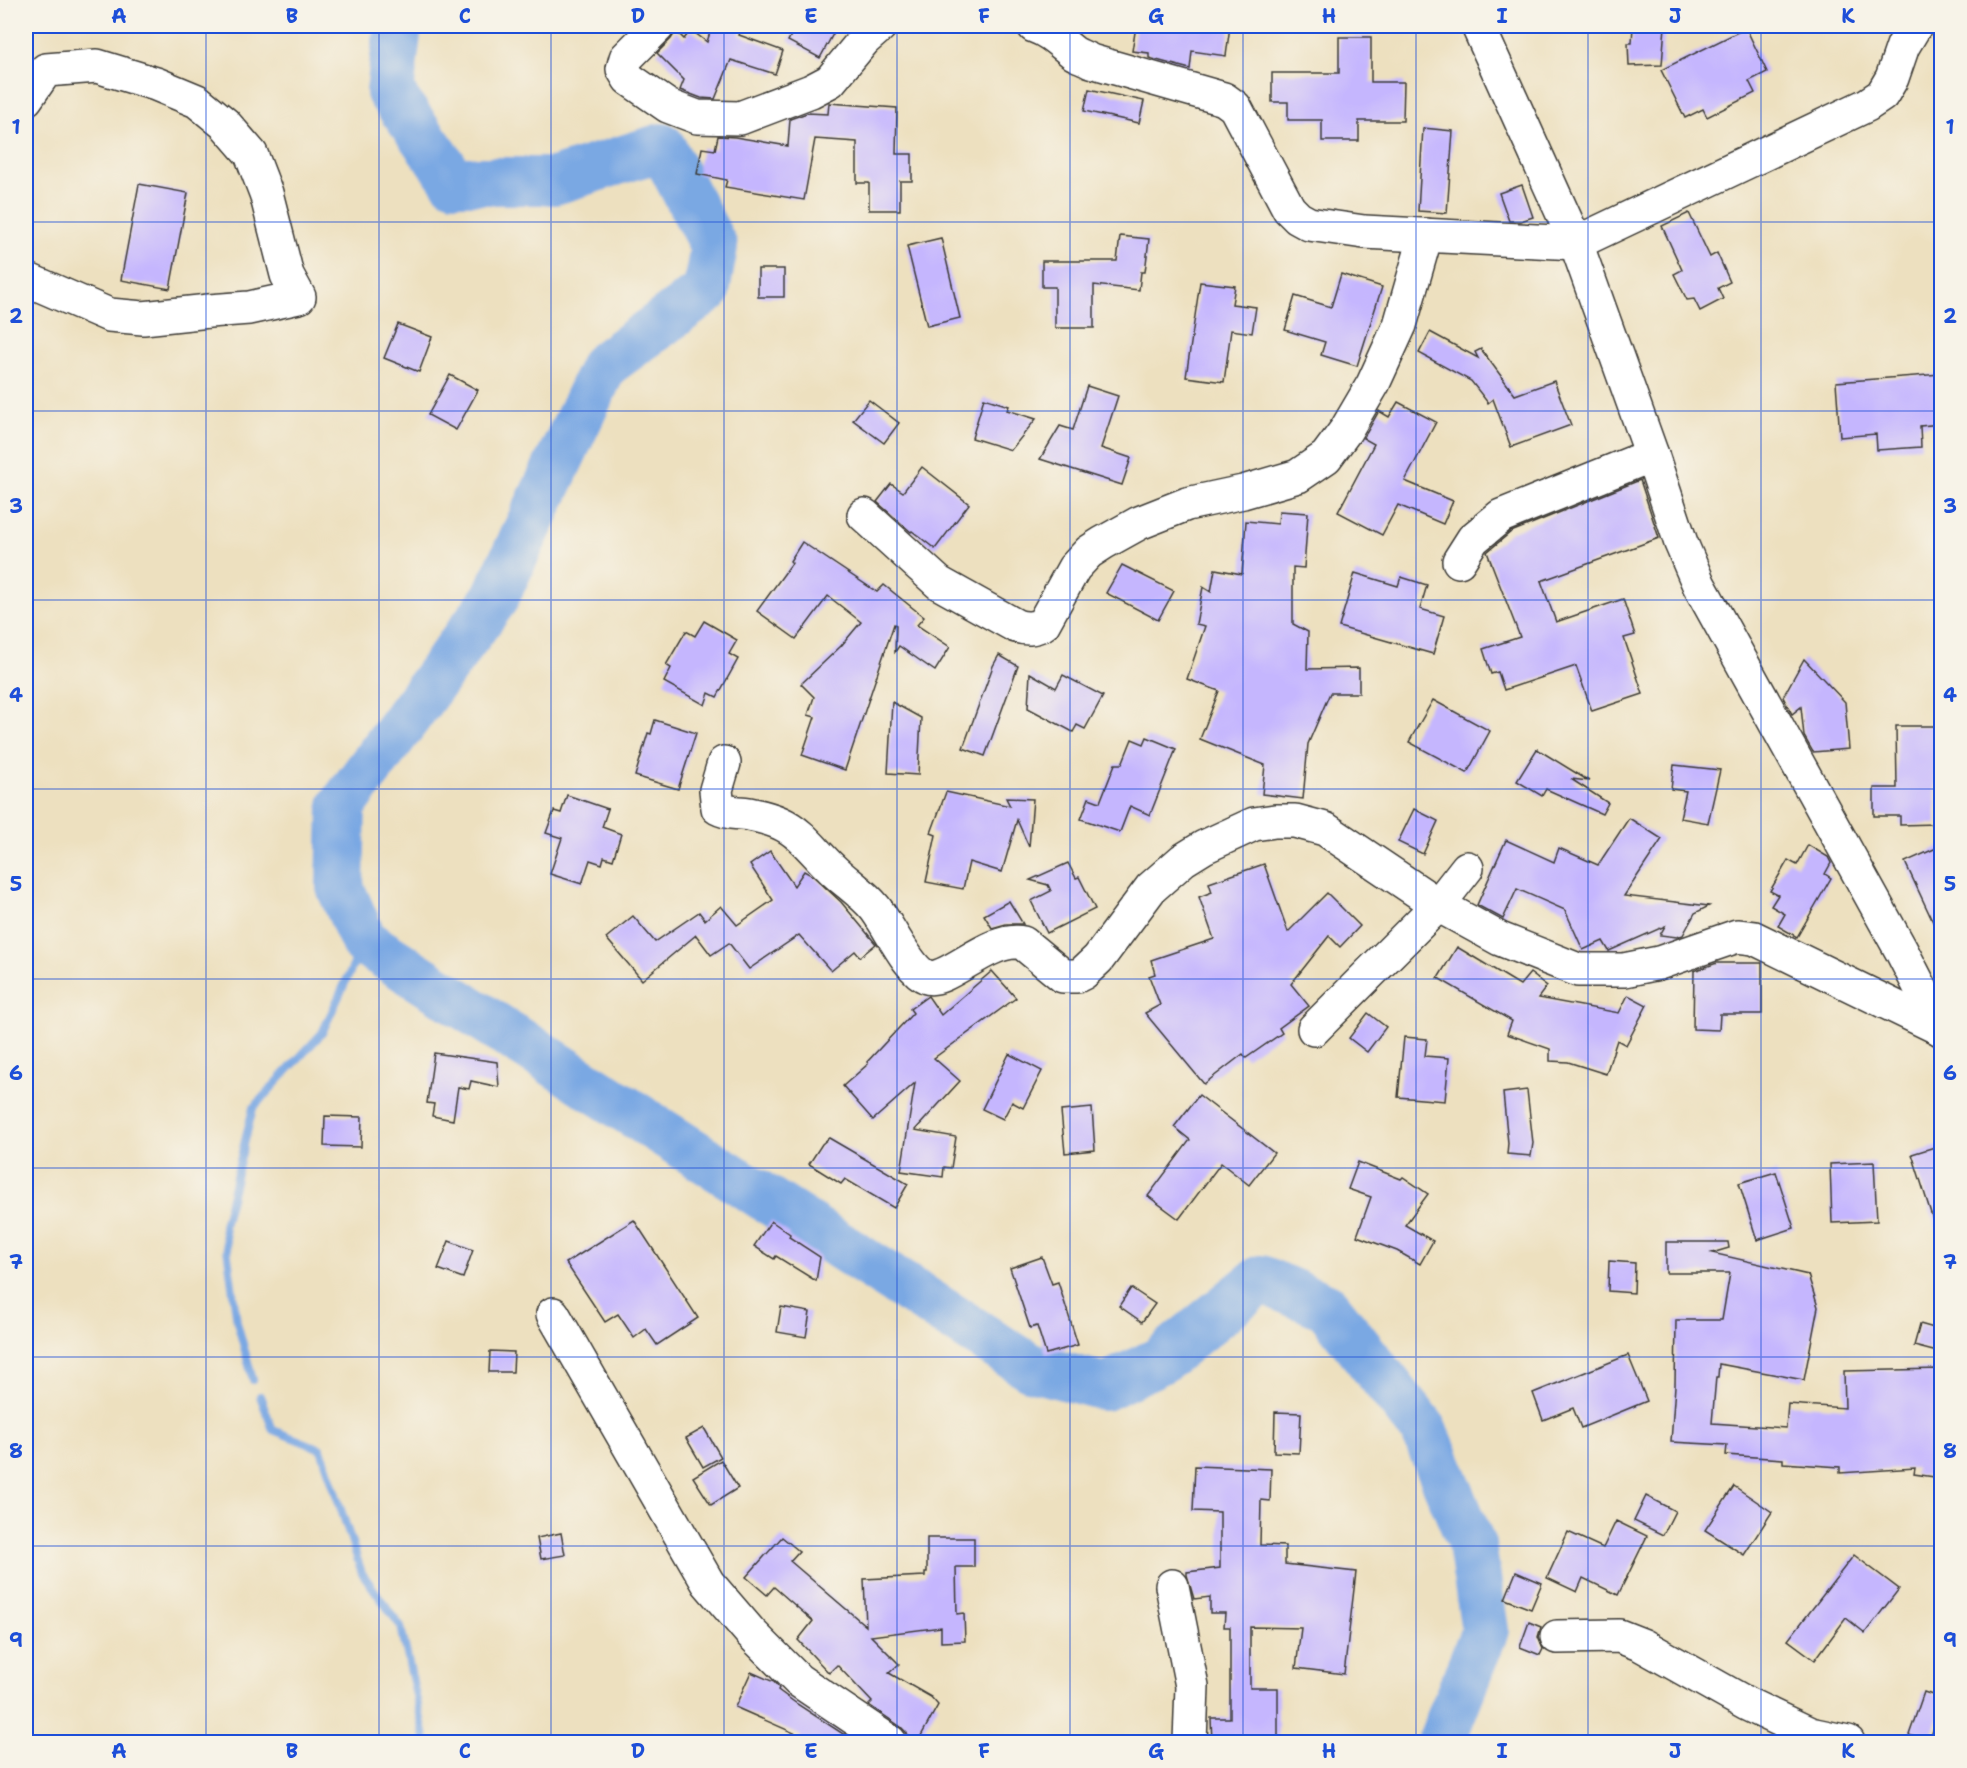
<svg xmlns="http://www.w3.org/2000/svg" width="1967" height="1768" font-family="'Shantell Sans',sans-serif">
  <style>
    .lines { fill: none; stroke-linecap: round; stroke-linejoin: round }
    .stream { stroke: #7aa8e3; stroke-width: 8 }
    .river { stroke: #7aa8e3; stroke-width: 48 }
    .building { fill: #c5b6fe }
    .minor-casing { stroke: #3b3934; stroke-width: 36 }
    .minor { stroke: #fff; stroke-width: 33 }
    .grid { fill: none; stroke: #1d4ed8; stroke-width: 1.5; stroke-opacity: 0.55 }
    .neatline { fill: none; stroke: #1d4ed8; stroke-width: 2 }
    .grid-label { font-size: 20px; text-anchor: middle; font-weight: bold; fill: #1d4ed8 }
  </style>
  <rect width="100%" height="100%" fill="#f7f3e8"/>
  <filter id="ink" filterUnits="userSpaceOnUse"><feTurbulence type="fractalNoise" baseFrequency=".0167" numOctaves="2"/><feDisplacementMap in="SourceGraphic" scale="12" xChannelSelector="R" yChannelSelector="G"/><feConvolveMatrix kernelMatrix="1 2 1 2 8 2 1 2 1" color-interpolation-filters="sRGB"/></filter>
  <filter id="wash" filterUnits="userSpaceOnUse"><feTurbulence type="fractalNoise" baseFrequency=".008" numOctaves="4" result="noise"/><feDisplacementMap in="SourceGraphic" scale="24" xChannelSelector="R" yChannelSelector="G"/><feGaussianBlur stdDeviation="1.35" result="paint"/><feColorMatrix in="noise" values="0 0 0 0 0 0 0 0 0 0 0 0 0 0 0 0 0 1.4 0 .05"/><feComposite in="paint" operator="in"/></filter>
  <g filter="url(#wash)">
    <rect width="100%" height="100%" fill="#ede0bf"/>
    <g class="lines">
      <g class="stream">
        <path d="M 253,1380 L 237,1322 L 224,1226 L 253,1108 L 322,1033 L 364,942"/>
        <path d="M 260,1396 L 273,1430 L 321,1449 L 362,1573 L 401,1627 L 426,1742"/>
      </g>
      <path class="river" d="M 398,26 L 390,92 L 454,181 L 554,181 L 662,147 L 714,247 L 706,291 L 604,365 L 495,598 L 342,806 L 340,887 L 364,942 L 1030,1367 L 1105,1387 L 1161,1360 L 1261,1279 L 1327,1307 L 1424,1430 L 1472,1545 L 1485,1630 L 1441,1742"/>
    </g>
    <g id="blocks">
      <g class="building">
        <path d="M 712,26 L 742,26 L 739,35 L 783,51 L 775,74 L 731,60 L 715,99 L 701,98 L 680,90 L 684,80 L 657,53 L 671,39 L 676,31 L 684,39 L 691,30 L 707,42 Z"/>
        <path d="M 796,26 L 823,26 L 834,32 L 820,58 L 788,41 Z"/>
        <path d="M 1136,26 L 1230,26 L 1226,56 L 1192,51 L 1190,69 L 1149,58 L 1149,53 L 1132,51 Z"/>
        <path d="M 1633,26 L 1665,26 L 1662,65 L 1629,66 L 1628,43 L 1632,43 Z"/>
        <path d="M 1746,28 L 1767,72 L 1749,81 L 1755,93 L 1707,117 L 1703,109 L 1685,118 L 1661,70 Z"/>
        <path d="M 1339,37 L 1371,37 L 1371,82 L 1404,82 L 1403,121 L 1359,121 L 1359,141 L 1322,141 L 1322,120 L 1288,120 L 1288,102 L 1272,102 L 1272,73 L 1339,73 Z"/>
        <path d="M 1089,89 L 1144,101 L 1139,123 L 1084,111 Z"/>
        <path d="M 829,103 L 897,108 L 896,154 L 912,154 L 912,181 L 900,181 L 900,210 L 869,210 L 869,183 L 857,183 L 857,142 L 815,139 L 804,200 L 725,187 L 727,180 L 697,174 L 702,148 L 715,150 L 718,136 L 735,137 L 788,146 L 790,119 L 807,113 L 828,114 Z"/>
        <path d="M 1423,128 L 1453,131 L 1447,213 L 1418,211 Z"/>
        <path d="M 139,184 L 188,193 L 170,289 L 121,280 Z"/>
        <path d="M 1522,185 L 1533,217 L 1521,221 L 1509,221 L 1499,193 Z"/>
        <path d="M 1689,213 L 1710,257 L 1717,253 L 1730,282 L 1718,288 L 1723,299 L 1700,311 L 1694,299 L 1687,300 L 1674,274 L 1682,270 L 1662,226 Z"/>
        <path d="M 1120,236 L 1149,239 L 1145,272 L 1141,272 L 1139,290 L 1094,285 L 1094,328 L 1055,328 L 1055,287 L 1042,287 L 1042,261 L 1117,261 Z"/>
        <path d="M 941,238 L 960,318 L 927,326 L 907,246 Z"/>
        <rect x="758" y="269" width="26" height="28"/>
        <path d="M 1341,274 L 1382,287 L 1357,366 L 1321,355 L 1325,342 L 1285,330 L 1295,296 L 1331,307 Z"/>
        <path d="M 1200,282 L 1235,286 L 1232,304 L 1256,307 L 1252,333 L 1231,330 L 1224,382 L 1186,377 Z"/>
        <path d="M 398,324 L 432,337 L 419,372 L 384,358 Z"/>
        <path d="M 1430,332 L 1478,358 L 1475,352 L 1481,349 L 1515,395 L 1554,381 L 1571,425 L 1511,447 L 1493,399 L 1488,403 L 1471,381 L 1419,353 Z"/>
        <path d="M 1941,374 L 1941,424 L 1920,426 L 1921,447 L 1877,450 L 1876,434 L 1840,437 L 1836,382 Z"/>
        <path d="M 450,375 L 478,390 L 456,430 L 428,415 Z"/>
        <path d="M 1087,386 L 1118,396 L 1101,448 L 1131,458 L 1122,485 L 1040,459 L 1060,426 L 1073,430 Z"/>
        <path d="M 984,398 L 1009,406 L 1007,410 L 1036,419 L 1011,450 L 972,438 Z"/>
        <path d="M 869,400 L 899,423 L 884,443 L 853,420 Z"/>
        <path d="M 1398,402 L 1436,422 L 1405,481 L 1453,501 L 1443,524 L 1398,505 L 1382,535 L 1338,512 L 1374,444 L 1363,438 L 1367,432 L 1379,411 L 1389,417 Z"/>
        <path d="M 922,467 L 969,504 L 935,549 L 912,531 L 911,532 L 877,502 L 891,484 L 903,492 Z"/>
        <path d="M 1640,480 L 1659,538 L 1541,581 L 1556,622 L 1623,599 L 1635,635 L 1624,638 L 1643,694 L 1592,711 L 1576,666 L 1504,690 L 1498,672 L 1491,674 L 1483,649 L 1520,637 L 1487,552 L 1511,532 Z"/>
        <path d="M 1279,511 L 1308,513 L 1304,568 L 1293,567 L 1293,624 L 1308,632 L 1307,669 L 1359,668 L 1359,693 L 1330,693 L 1308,744 L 1303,799 L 1262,794 L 1265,765 L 1200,739 L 1219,691 L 1187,679 L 1205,626 L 1196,624 L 1203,587 L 1211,592 L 1215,569 L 1242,574 L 1246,521 L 1278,524 Z"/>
        <path d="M 802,542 L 877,592 L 884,585 L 924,617 L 917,625 L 950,647 L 935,671 L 899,646 L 895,652 L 896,625 L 894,624 L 845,770 L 802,755 L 815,717 L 808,715 L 814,697 L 801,684 L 841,646 L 861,622 L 828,596 L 796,639 L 757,611 L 792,563 L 790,561 Z"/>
        <path d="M 1122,565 L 1174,591 L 1158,620 L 1106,593 Z"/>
        <path d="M 1355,573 L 1398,586 L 1401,577 L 1427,585 L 1420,609 L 1444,616 L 1433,654 L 1339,627 Z"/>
        <path d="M 704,621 L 737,640 L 729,654 L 738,659 L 717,697 L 709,693 L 705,705 L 664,682 L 671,668 L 666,665 L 686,631 L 695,636 Z"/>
        <path d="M 999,655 L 1018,666 L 985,756 L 963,748 L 993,666 Z"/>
        <path d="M 1804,659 L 1845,702 L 1849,749 L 1813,752 L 1804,736 L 1801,707 L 1792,714 L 1783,697 Z"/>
        <path d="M 1030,673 L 1056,688 L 1063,675 L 1103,696 L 1085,729 L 1077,725 L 1073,732 L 1028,708 Z"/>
        <path d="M 1433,700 L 1490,731 L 1467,773 L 1409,742 Z"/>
        <path d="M 892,702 L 921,718 L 918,775 L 888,773 Z"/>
        <path d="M 655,720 L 696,733 L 678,789 L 635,776 L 648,733 L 651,734 Z"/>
        <path d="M 1896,726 L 1935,726 L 1936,824 L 1900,825 L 1900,816 L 1874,816 L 1874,788 L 1897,788 Z"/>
        <path d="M 1147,737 L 1176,749 L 1150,815 L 1130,806 L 1120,832 L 1081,819 L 1089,798 L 1100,802 L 1115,764 L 1122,764 L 1132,739 L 1144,744 Z"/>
        <path d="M 1537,749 L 1589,781 L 1571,779 L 1608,803 L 1602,814 L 1546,789 L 1542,796 L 1517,781 Z"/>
        <path d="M 1674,765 L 1720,770 L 1708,823 L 1680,818 L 1686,791 L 1671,789 Z"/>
        <path d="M 946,792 L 1010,806 L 1006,798 L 1033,799 L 1029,847 L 1017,820 L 1002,872 L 969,862 L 963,889 L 926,882 L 936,835 L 931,833 Z"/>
        <path d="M 567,795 L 608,809 L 602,827 L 621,834 L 613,860 L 604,857 L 602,864 L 590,860 L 582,884 L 550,874 L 562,838 L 546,833 L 554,811 L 561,813 Z"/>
        <path d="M 1414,809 L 1438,821 L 1423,854 L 1398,842 Z"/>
        <path d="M 1629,818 L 1662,839 L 1624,896 L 1709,906 L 1695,913 L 1683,935 L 1677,937 L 1660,935 L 1665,926 L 1609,951 L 1603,941 L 1583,950 L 1565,910 L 1517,889 L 1503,919 L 1477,905 L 1506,840 L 1554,862 L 1559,848 L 1598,865 Z"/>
        <path d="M 1808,845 L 1828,857 L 1831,863 L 1825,874 L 1831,878 L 1797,937 L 1778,926 L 1785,914 L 1771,906 L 1778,895 L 1770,891 L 1788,860 L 1797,865 Z"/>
        <path d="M 1941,846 L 1941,939 L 1905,862 Z"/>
        <path d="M 770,851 L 794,886 L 804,871 L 813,876 L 841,902 L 876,944 L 860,957 L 855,951 L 831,971 L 799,935 L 749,969 L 729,943 L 711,955 L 696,935 L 642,980 L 606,938 L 633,916 L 655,942 L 699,912 L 705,920 L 721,906 L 737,925 L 773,900 L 750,865 Z"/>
        <path d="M 1068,863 L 1076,878 L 1079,877 L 1095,909 L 1047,933 L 1031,901 L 1051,891 L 1048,885 L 1030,880 Z"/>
        <path d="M 1264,864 L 1288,932 L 1327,893 L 1360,926 L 1340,947 L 1329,936 L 1291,984 L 1309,1006 L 1279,1028 L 1282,1033 L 1246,1058 L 1243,1054 L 1204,1084 L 1145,1013 L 1160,1005 L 1149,976 L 1155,974 L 1151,960 L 1214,939 L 1199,897 L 1212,892 L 1209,883 Z"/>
        <path d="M 1009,901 L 1023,924 L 1006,924 L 992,928 L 984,915 Z"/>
        <path d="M 1457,947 L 1520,985 L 1530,973 L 1547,986 L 1538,998 L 1619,1013 L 1628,995 L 1647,1005 L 1626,1045 L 1617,1040 L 1606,1074 L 1568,1062 L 1550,1061 L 1550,1049 L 1507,1034 L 1512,1021 L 1438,978 Z"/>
        <path d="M 1717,963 L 1762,963 L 1762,1014 L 1720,1014 L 1719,1030 L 1693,1029 L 1694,971 Z"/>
        <path d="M 992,971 L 1016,998 L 934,1058 L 960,1081 L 915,1130 L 956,1137 L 951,1168 L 944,1167 L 943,1177 L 901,1171 L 915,1083 L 873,1120 L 843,1086 L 868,1064 L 867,1062 L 913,1013 L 910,1009 L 928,996 L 941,1015 Z"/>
        <path d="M 1368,1013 L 1386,1027 L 1367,1052 L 1349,1038 Z"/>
        <path d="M 1404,1037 L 1427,1039 L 1425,1056 L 1449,1058 L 1445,1101 L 1398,1097 Z"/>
        <path d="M 434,1053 L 497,1062 L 499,1087 L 471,1081 L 469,1089 L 458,1087 L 453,1120 L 432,1116 L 434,1104 L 427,1103 Z"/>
        <path d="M 1009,1054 L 1042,1071 L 1023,1108 L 1012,1102 L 1003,1119 L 982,1109 Z"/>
        <path d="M 1527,1090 L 1533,1143 L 1531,1156 L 1507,1154 L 1508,1143 L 1503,1093 Z"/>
        <path d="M 1199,1095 L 1274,1153 L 1249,1185 L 1221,1163 L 1179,1219 L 1148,1196 L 1190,1140 L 1174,1127 Z"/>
        <path d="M 1092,1108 L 1095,1150 L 1065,1153 L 1061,1111 Z"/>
        <path d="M 325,1116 L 362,1117 L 361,1147 L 324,1146 Z"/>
        <path d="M 829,1138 L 908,1184 L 894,1208 L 845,1179 L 841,1184 L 809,1164 L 822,1144 Z"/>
        <path d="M 1941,1145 L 1941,1231 L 1937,1232 L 1912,1154 Z"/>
        <path d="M 1358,1162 L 1401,1179 L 1403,1177 L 1428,1194 L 1405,1225 L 1433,1241 L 1420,1264 L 1397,1251 L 1357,1236 L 1371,1197 L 1348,1189 Z"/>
        <path d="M 1874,1162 L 1877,1221 L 1832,1223 L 1830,1164 Z"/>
        <path d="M 1776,1172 L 1794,1228 L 1757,1240 L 1739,1183 Z"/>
        <path d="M 634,1220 L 698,1318 L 657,1345 L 646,1329 L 634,1338 L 618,1314 L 605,1322 L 566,1263 Z"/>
        <path d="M 771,1221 L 790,1234 L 789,1237 L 820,1257 L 816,1281 L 776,1256 L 774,1259 L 754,1246 Z"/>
        <path d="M 449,1241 L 473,1250 L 463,1278 L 438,1269 Z"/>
        <path d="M 1666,1242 L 1728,1242 L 1729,1248 L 1712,1253 L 1808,1275 L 1818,1307 L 1804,1380 L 1719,1364 L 1718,1377 L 1716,1377 L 1712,1423 L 1786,1428 L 1788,1404 L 1845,1408 L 1844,1371 L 1941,1369 L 1941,1478 L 1914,1474 L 1915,1468 L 1840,1473 L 1840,1467 L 1783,1463 L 1783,1459 L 1726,1455 L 1727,1445 L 1671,1442 L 1675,1386 L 1676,1320 L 1722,1320 L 1730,1273 L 1666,1273 Z"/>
        <path d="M 1042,1257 L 1052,1284 L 1058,1282 L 1078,1345 L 1046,1354 L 1037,1326 L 1030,1328 L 1010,1268 Z"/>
        <path d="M 1609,1261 L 1635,1263 L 1634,1293 L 1608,1291 Z"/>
        <path d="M 1131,1288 L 1155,1304 L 1142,1322 L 1119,1306 Z"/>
        <path d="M 781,1307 L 810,1312 L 806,1337 L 777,1332 Z"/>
        <path d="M 1920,1324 L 1941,1330 L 1941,1353 L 1914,1346 Z"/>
        <path d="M 490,1351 L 514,1352 L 513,1372 L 489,1372 Z"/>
        <path d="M 1628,1355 L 1647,1401 L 1581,1428 L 1573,1408 L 1543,1420 L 1533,1393 Z"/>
        <path d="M 1275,1412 L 1301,1413 L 1299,1453 L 1274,1452 Z"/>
        <path d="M 704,1428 L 721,1457 L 703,1467 L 686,1438 Z"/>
        <path d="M 721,1460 L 738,1488 L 711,1505 L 693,1477 Z"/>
        <path d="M 1195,1466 L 1271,1469 L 1270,1501 L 1261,1500 L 1260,1545 L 1285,1546 L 1285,1564 L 1356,1572 L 1344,1674 L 1296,1668 L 1301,1628 L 1250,1627 L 1250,1688 L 1278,1688 L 1278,1742 L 1212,1743 L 1211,1718 L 1230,1718 L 1230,1627 L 1224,1627 L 1225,1613 L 1210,1613 L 1210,1597 L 1194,1599 L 1187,1575 L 1187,1572 L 1220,1568 L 1220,1512 L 1193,1511 Z"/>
        <path d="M 1734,1486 L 1772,1512 L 1744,1555 L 1705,1530 Z"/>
        <path d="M 1646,1496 L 1675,1511 L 1663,1535 L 1634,1521 Z"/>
        <path d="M 1616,1521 L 1647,1536 L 1618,1595 L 1583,1578 L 1577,1592 L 1547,1578 L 1568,1532 L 1603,1548 Z"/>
        <path d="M 561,1533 L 565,1555 L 541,1559 L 537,1538 Z"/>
        <path d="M 782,1537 L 799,1551 L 790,1561 L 866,1626 L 864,1579 L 925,1576 L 925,1572 L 927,1572 L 927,1538 L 974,1538 L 974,1567 L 956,1567 L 957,1614 L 964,1613 L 965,1641 L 941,1642 L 941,1627 L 871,1636 L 899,1664 L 889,1673 L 931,1697 L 938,1705 L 917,1743 L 909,1743 L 907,1733 L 901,1727 L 869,1705 L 872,1702 L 837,1665 L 829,1673 L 798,1640 L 813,1621 L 774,1587 L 767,1595 L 746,1577 Z"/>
        <path d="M 1854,1555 L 1899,1589 L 1865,1633 L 1846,1618 L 1815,1660 L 1788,1640 Z"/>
        <path d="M 1516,1572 L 1542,1583 L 1531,1609 L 1505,1599 Z"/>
        <path d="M 1529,1622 L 1541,1627 L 1538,1637 L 1543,1649 L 1540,1655 L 1520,1647 Z"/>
        <path d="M 751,1672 L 774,1682 L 779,1688 L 778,1690 L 797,1704 L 857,1743 L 797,1743 L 801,1736 L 735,1707 Z"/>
        <path d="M 1924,1692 L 1941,1698 L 1941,1707 L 1929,1742 L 1909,1735 Z"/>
      </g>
    </g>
  </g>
  <g filter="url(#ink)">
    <use href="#blocks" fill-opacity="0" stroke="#3b3934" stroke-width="1.5"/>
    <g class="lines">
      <defs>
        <g id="minor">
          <path d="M 658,26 L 626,58 L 623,69 L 629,79 L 668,106 L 697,117 L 740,118 L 811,91 L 830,81 L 864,40 L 880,26"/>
          <path d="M 1034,26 C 1051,32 1060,42 1074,53 C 1079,56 1086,58 1091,61 L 1224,99 L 1235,107 L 1289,209 L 1298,218 L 1309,224 L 1364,232 L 1576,243 L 1867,105 L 1882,95 L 1892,78 L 1903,46 L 1915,26"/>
          <path d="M 1478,26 L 1576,243 L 1652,455 L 1681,543 L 1699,585 L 1901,950 L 1942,1030"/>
          <path d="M 26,99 L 46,70 L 97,66 L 156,84 L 197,101 L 225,124 L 251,154 L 266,193 L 287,275 L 299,297 L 249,308 L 209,311 L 143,318 L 109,315 L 26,279"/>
          <path d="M 864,515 L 939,583 L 1016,626 C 1026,629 1033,629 1043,624 L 1074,568 L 1089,552 L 1103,543 L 1139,523 L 1187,504 L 1243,492 L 1298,476 L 1326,457 L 1346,430 L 1373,384 L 1400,325 L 1426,235"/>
          <path d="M 1459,561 L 1473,539 L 1501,516 L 1652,455"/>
          <path d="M 724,763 L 716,790 L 718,808 C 729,814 738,812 749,814 C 759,816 771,819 780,823 C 801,832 815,853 831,868 C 845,882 863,893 875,908 C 888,924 909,971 927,977 C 946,984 991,935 1023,943 L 1063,976 L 1077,976 L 1083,973 L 1098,959 L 1151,888 L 1183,860 L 1204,847 L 1254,824 L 1275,821 L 1295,821 L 1325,829 L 1438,905 L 1500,939 L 1578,970 L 1624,970 L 1659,963 L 1737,936 L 1754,938 L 1941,1029"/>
          <path d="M 1314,1029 L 1438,905 L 1467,868"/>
          <path d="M 553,1314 L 708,1583 L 751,1633 L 798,1680 L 890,1742"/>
          <path d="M 1172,1586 L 1192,1686 L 1190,1742"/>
          <path d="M 1557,1637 L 1619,1636 L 1642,1645 L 1747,1704 L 1810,1734 L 1848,1742"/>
        </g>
      </defs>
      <use href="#minor" class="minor-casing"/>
      <use href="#minor" class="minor"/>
    </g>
  </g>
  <path class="grid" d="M 206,26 L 206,1742M 379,26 L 379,1742M 551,26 L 551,1742M 724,26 L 724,1742M 897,26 L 897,1742M 1070,26 L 1070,1742M 1243,26 L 1243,1742M 1416,26 L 1416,1742M 1588,26 L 1588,1742M 1761,26 L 1761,1742M 26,222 L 1942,222M 26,411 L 1942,411M 26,600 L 1942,600M 26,789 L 1942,789M 26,979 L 1942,979M 26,1168 L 1942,1168M 26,1357 L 1942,1357M 26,1546 L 1942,1546"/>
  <rect width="1967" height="1768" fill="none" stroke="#f7f3e8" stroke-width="66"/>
  <rect x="33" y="33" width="1901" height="1702" class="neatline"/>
  <g class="grid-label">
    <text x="119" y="23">A</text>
    <text x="292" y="23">B</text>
    <text x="465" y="23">C</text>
    <text x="638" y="23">D</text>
    <text x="811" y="23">E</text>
    <text x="984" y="23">F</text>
    <text x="1156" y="23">G</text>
    <text x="1329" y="23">H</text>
    <text x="1502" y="23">I</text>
    <text x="1675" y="23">J</text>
    <text x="1848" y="23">K</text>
    <text x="16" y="134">1</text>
    <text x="1950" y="134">1</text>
    <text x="16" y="323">2</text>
    <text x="1950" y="323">2</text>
    <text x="16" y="513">3</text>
    <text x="1950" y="513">3</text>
    <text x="16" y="702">4</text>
    <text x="1950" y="702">4</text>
    <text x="16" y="891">5</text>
    <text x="1950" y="891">5</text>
    <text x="16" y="1080">6</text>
    <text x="1950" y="1080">6</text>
    <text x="16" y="1269">7</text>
    <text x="1950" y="1269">7</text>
    <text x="16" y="1458">8</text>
    <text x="1950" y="1458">8</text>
    <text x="16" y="1647">9</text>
    <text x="1950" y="1647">9</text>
    <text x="119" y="1758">A</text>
    <text x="292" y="1758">B</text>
    <text x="465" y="1758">C</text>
    <text x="638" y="1758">D</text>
    <text x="811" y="1758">E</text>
    <text x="984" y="1758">F</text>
    <text x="1156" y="1758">G</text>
    <text x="1329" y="1758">H</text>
    <text x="1502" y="1758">I</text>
    <text x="1675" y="1758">J</text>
    <text x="1848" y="1758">K</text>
  </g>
</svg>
